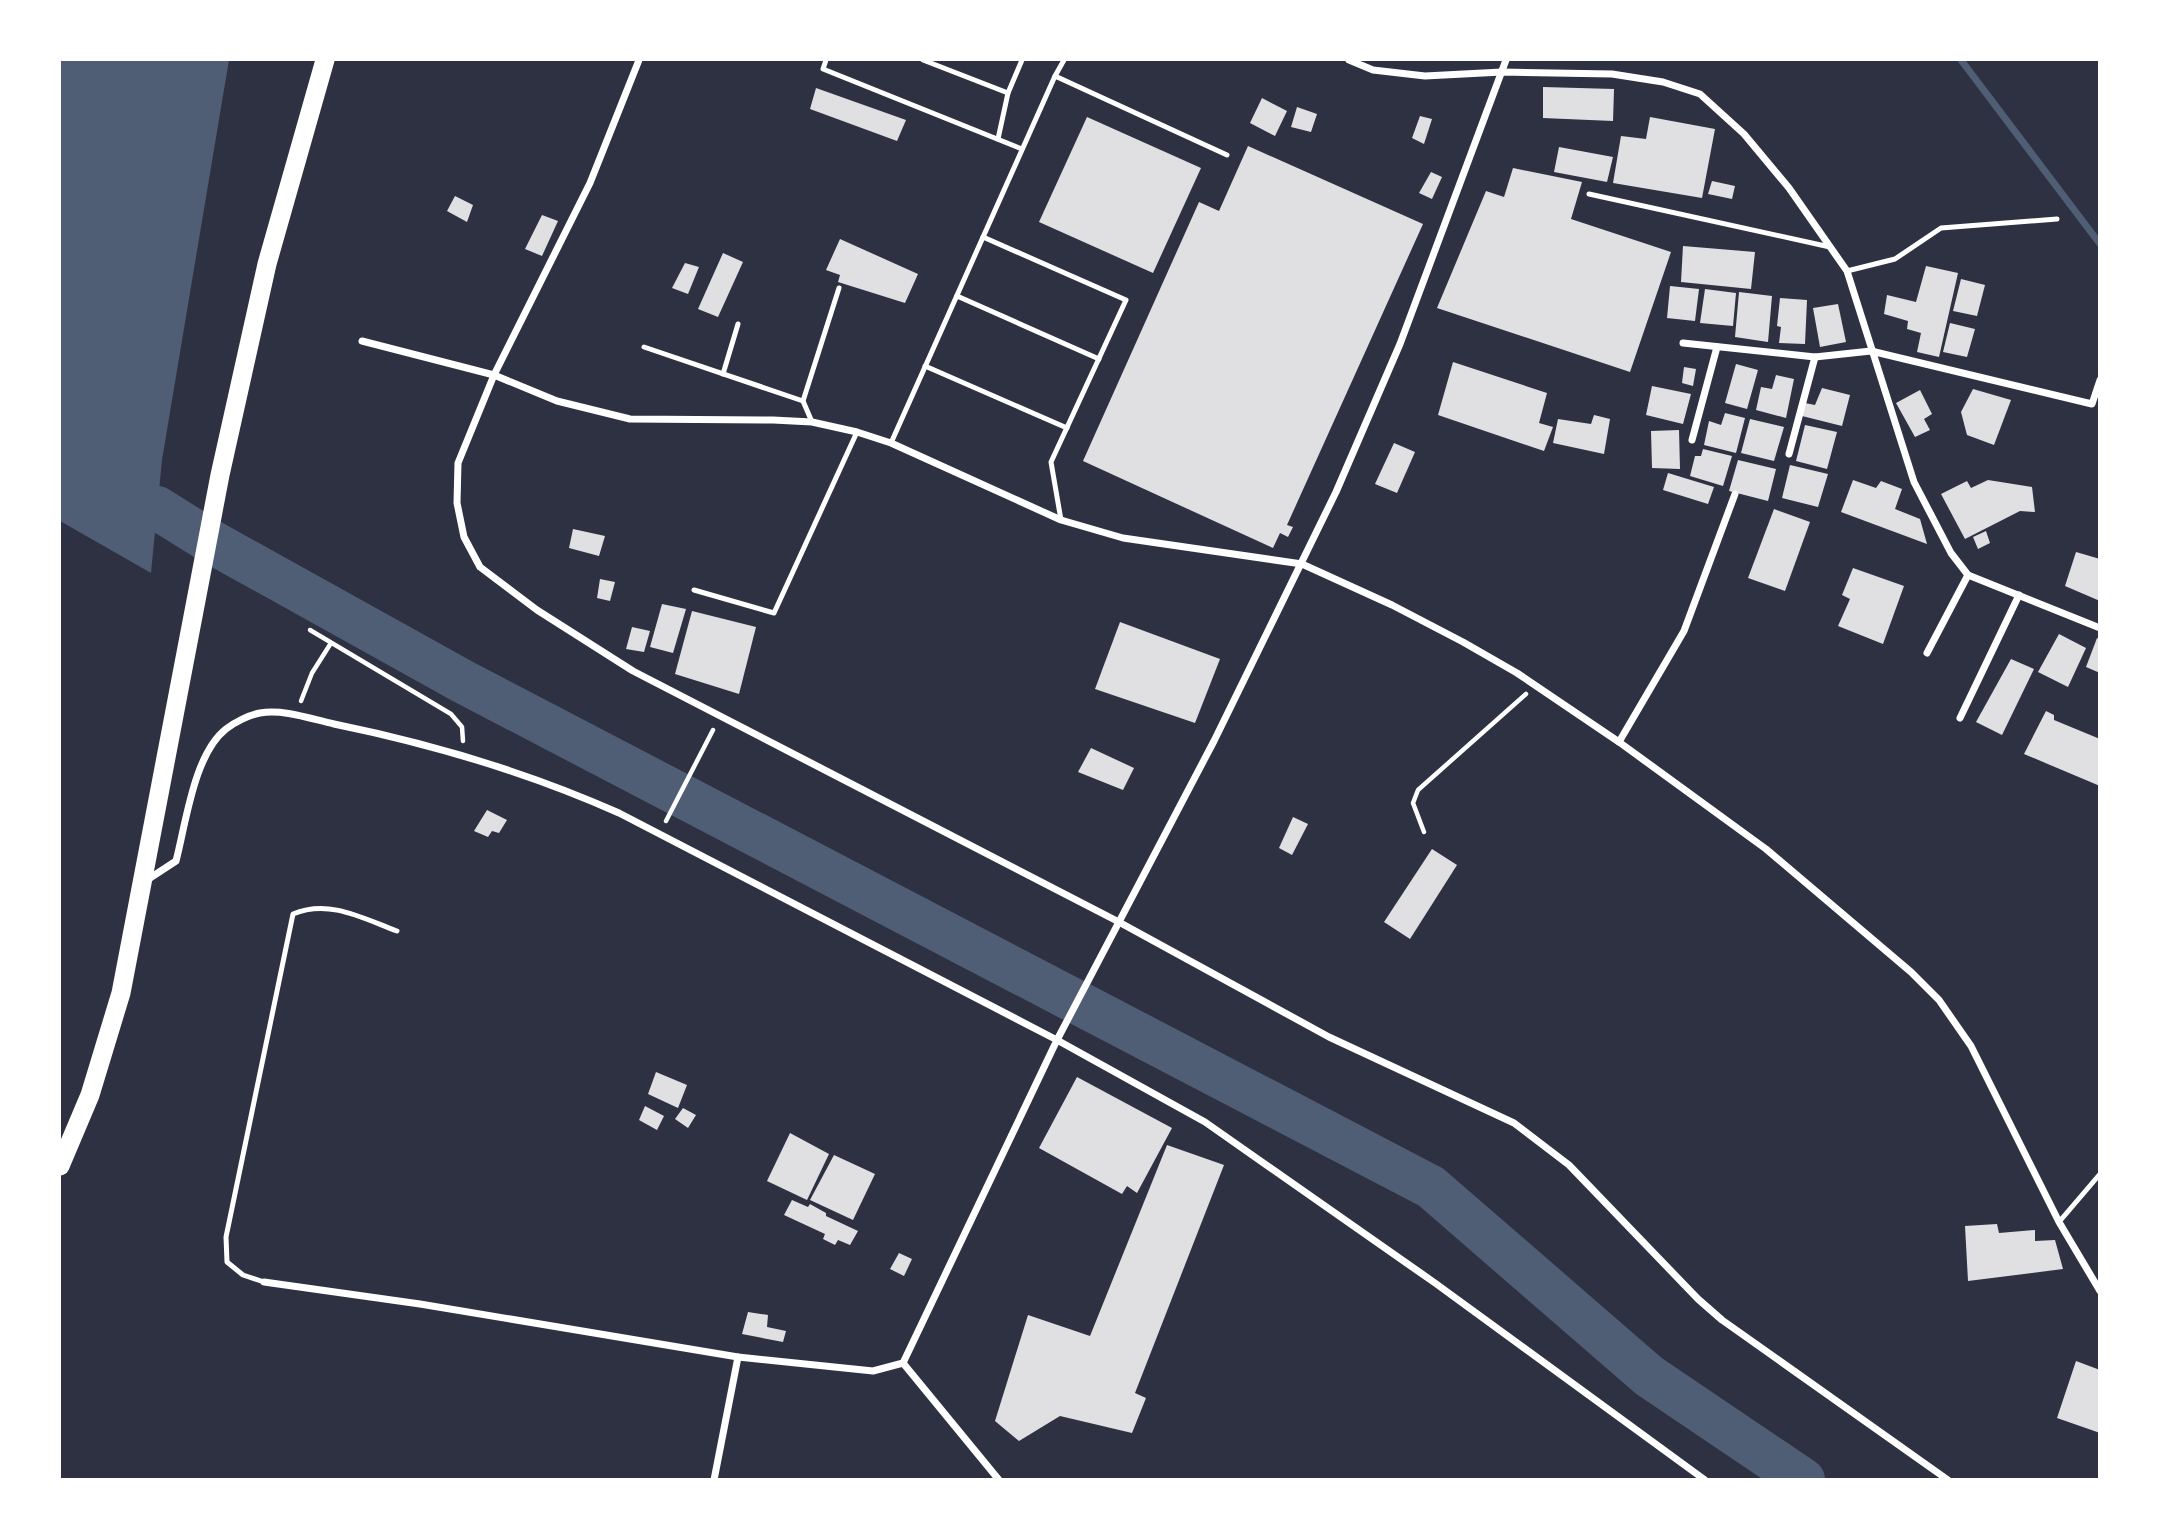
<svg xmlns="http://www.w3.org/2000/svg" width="2159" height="1539" font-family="Arial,sans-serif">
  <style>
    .water { fill: #4f5d75 }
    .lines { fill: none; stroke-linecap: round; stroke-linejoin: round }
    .stream { stroke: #4f5d75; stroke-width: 7 }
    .river { stroke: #4f5d75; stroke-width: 44 }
    .building { fill: #e0e0e3 }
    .path { stroke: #fff; stroke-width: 4.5 }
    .service { stroke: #fff; stroke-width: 5 }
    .minor { stroke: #fff; stroke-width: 7 }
    .trunk { stroke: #fff; stroke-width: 19 }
  </style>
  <rect width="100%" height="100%" fill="#2d3142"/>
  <path class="water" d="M 60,60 L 229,60 L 162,460 L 151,573 L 60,521 Z"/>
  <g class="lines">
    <path class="stream" d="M 1961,60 L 2100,244"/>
    <path class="river" d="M 157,508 L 210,541 L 462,681 L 1431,1187 L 1649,1376 L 1803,1480"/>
  </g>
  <g class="building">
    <path d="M 1543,87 L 1614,89 L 1613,121 L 1543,118 Z"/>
    <path d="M 816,88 L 906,120 L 897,141 L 810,109 Z"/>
    <path d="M 1262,98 L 1287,111 L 1275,136 L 1250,123 Z"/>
    <path d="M 1297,107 L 1317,114 L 1311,132 L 1291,127 Z"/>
    <path d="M 1420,116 L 1432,119 L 1424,144 L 1412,138 Z"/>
    <path d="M 1087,117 L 1201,168 L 1153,273 L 1039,222 Z"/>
    <path d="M 1650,117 L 1715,129 L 1702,198 L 1613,183 L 1621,136 L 1646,139 Z"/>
    <path d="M 1248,146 L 1423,224 L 1287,525 L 1293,527 L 1288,537 L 1280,533 L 1273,548 L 1083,461 L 1199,202 L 1219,211 Z"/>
    <path d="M 1559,147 L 1613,157 L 1607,182 L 1554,172 Z"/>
    <path d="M 1513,168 L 1582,182 L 1571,219 L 1671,252 L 1630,372 L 1437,308 L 1486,191 L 1504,197 Z"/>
    <path d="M 1431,172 L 1442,177 L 1432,199 L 1419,193 Z"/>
    <path d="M 1712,181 L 1735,186 L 1732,199 L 1708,194 Z"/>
    <path d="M 455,196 L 473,205 L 467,222 L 447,211 Z"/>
    <path d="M 542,215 L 558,221 L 542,256 L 525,249 Z"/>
    <path d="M 840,239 L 918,274 L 905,303 L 838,282 L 840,275 L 826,270 Z"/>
    <path d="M 1683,246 L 1755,252 L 1751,289 L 1681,282 Z"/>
    <path d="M 723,253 L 743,262 L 718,317 L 698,309 Z"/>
    <path d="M 685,263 L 699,267 L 688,294 L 672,288 Z"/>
    <path d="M 1926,266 L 1958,273 L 1939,357 L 1917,352 L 1921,333 L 1907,329 L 1908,321 L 1884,314 L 1887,295 L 1916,302 Z"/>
    <path d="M 1961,279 L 1985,285 L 1977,316 L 1953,311 Z"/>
    <path d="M 1670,286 L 1699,289 L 1695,321 L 1667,318 Z"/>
    <path d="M 1705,289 L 1736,293 L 1733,326 L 1700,323 Z"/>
    <path d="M 1739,292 L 1772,296 L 1768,342 L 1735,337 Z"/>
    <path d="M 1780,298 L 1807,300 L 1805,344 L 1779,343 L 1781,327 L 1777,326 Z"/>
    <path d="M 1838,304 L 1846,342 L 1820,347 L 1813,308 Z"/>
    <path d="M 1950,323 L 1975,329 L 1967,357 L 1943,352 Z"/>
    <path d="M 1453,362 L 1547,393 L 1539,423 L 1553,427 L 1544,451 L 1438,415 Z"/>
    <path d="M 1736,364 L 1758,370 L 1747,409 L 1725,403 Z"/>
    <path d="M 1684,367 L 1696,369 L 1693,386 L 1682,383 Z"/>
    <path d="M 1776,375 L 1794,379 L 1786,418 L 1756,410 L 1761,387 L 1772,389 Z"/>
    <path d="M 1652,386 L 1691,394 L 1683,424 L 1646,415 Z"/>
    <path d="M 1822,388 L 1850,395 L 1842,426 L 1802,416 L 1805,403 L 1815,405 Z"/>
    <path d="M 1973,389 L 2011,400 L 1994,445 L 1967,435 L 1961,412 Z"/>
    <path d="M 1920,390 L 1932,414 L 1924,419 L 1930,430 L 1915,437 L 1896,403 Z"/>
    <path d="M 1725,413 L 1745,418 L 1736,453 L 1704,445 L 1709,421 L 1721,425 Z"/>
    <path d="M 1594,415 L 1610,419 L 1604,454 L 1553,443 L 1558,419 L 1591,424 Z"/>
    <path d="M 1750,419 L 1784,427 L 1774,461 L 1741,453 Z"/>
    <path d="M 1805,425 L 1837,432 L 1827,469 L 1796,461 Z"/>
    <path d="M 1679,430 L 1680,469 L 1652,468 L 1651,431 Z"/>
    <path d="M 1394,443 L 1415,452 L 1397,493 L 1375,484 Z"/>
    <path d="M 1703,449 L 1732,456 L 1723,486 L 1690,476 L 1695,456 L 1701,456 Z"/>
    <path d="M 1738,460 L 1776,469 L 1768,501 L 1729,491 Z"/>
    <path d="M 1790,465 L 1828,474 L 1818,507 L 1782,498 Z"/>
    <path d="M 1668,473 L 1714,487 L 1708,504 L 1663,490 Z"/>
    <path d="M 1853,480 L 1876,488 L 1881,481 L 1902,489 L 1895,509 L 1920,519 L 1927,544 L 1841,512 Z"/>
    <path d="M 1988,480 L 2032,487 L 2035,512 L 2020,511 L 1965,539 L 1941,494 L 1967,481 L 1971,488 Z"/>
    <path d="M 1774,509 L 1810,522 L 1785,591 L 1748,578 Z"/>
    <path d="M 573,529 L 605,536 L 599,556 L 569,548 Z"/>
    <path d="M 1986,531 L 1990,543 L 1978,549 L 1973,537 Z"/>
    <path d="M 2076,552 L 2100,559 L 2100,601 L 2065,586 Z"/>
    <path d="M 1853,568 L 1904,586 L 1883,644 L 1838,626 L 1850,599 L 1842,595 Z"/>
    <path d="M 600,579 L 615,582 L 610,601 L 597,598 Z"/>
    <path d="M 662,604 L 686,609 L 673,653 L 650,647 Z"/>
    <path d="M 692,611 L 756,627 L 739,694 L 675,674 Z"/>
    <path d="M 1120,622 L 1220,659 L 1195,723 L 1095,689 Z"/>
    <path d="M 632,627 L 650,631 L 644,652 L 626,649 Z"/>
    <path d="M 2059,634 L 2086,648 L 2068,687 L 2038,672 Z"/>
    <path d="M 2097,638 L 2100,639 L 2100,673 L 2086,667 Z"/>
    <path d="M 2011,659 L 2034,669 L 2002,735 L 1976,722 Z"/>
    <path d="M 2046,711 L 2054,715 L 2054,720 L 2100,739 L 2100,786 L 2024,754 Z"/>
    <path d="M 1091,748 L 1134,768 L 1123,790 L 1078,772 Z"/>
    <path d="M 487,810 L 507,820 L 499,833 L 492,831 L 488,837 L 474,831 Z"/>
    <path d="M 1293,817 L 1308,824 L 1292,855 L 1279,848 Z"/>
    <path d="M 1432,849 L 1457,865 L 1410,939 L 1384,922 Z"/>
    <path d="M 656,1072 L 687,1085 L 678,1108 L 648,1094 Z"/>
    <path d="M 1077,1077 L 1172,1128 L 1137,1193 L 1127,1186 L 1122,1194 L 1039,1148 Z"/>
    <path d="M 645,1106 L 664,1116 L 657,1130 L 639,1120 Z"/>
    <path d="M 683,1108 L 696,1115 L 688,1128 L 675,1119 Z"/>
    <path d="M 790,1133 L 829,1154 L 807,1200 L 767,1181 Z"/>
    <path d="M 1167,1145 L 1224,1165 L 1135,1393 L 1146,1398 L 1132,1433 L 1060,1416 L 1019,1441 L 995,1421 L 1028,1315 L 1090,1336 Z"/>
    <path d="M 834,1155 L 875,1174 L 853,1220 L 810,1200 Z"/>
    <path d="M 792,1200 L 808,1207 L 810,1204 L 826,1213 L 826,1216 L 858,1231 L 850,1245 L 838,1240 L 835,1245 L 823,1239 L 825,1234 L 784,1215 Z"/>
    <path d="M 1997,1224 L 1999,1233 L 2035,1230 L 2035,1241 L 2055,1240 L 2063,1269 L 1968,1281 L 1965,1226 Z"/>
    <path d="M 899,1253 L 912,1259 L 904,1276 L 890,1269 Z"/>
    <path d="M 748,1312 L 768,1315 L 767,1327 L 786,1331 L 783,1342 L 742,1334 Z"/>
    <path d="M 2076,1361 L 2100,1370 L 2100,1433 L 2057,1418 Z"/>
  </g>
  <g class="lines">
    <g class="path">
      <path d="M 310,630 L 451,714 L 462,727 L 463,741"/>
      <path d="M 301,701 L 312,673 L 331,643"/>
      <path d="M 666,821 L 713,730"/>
      <path d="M 1424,832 L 1413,803 L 1418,790 L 1526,694"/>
    </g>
    <g class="service">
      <path d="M 826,60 L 823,69 L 1022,149"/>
      <path d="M 923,60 L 1008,93"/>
      <path d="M 1055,76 L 1064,60"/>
      <path d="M 998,139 L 1008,93 L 1022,60"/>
      <path d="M 1589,194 L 1830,247"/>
      <path d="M 983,237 L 1126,300 L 1051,462 L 1061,520"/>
      <path d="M 1847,271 L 1895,259 L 1941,228 L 2057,219"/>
      <path d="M 957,296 L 1099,359"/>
      <path d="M 644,347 L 803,401 L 812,422"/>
      <path d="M 925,366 L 1067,428"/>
      <path d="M 723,374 L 738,324"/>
      <path d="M 803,401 L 839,288"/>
      <path d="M 891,443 L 1055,76 L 1227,155"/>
      <path d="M 694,590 L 774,613 L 857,432"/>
      <path d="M 2059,1222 L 2100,1174"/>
      <path d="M 264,1282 L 243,1275 L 227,1262 L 226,1237 L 293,914 C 329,899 362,918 397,931"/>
    </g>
    <g class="minor">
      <path d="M 639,60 L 590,183 L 494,375 L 458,463 L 457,503 L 464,537 L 480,567 L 537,610 L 633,671 L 1117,921 L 1329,1037 L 1514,1123 L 1569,1165 L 1698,1299 L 1722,1320 L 1948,1480"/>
      <path d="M 1349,60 L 1373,70 L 1425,76 L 1502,72 L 1612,74 L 1663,82 L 1700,94 L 1744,134 L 1789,188 L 1847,271 L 1914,482 L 1951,553 L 1968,575 L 2100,628"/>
      <path d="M 362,341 L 494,375 L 557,401 L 630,419 L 773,420 L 812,422 L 857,432 L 891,443 L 1061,520 L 1123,538 L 1302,564 L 1392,605 L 1463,642 L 1517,673 L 1619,742 L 1766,849 L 1911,972 L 1939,1000 L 1971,1046 L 2059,1222 L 2100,1291"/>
      <path d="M 1683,343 L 1815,357 L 1871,351 L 2092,404 L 2100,380"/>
      <path d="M 1692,440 L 1717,347"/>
      <path d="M 1789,454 L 1815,357"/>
      <path d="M 1927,653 L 1968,575"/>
      <path d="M 1960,718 L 2019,595"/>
      <path d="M 1619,742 L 1684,631 L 1735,494"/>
      <path d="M 147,880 L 176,861 C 186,823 194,754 226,729 C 235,722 249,715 260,713 C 284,709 311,719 334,724 C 432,744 527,772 619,813 L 1057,1040 L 1205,1122 L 1435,1283 L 1705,1480"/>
      <path d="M 264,1282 L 420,1304 L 738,1357 L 873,1371 L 903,1363 L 1057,1040 L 1214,741 L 1336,492 L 1400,344 L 1506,60"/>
      <path d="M 903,1363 L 999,1480"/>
      <path d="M 714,1480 L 738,1357"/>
    </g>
    <path class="trunk" d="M 60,1166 L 90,1095 L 121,993 L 220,475 L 267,264 L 325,60"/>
  </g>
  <rect width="2159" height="1539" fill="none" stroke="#ffffff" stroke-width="122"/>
</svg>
